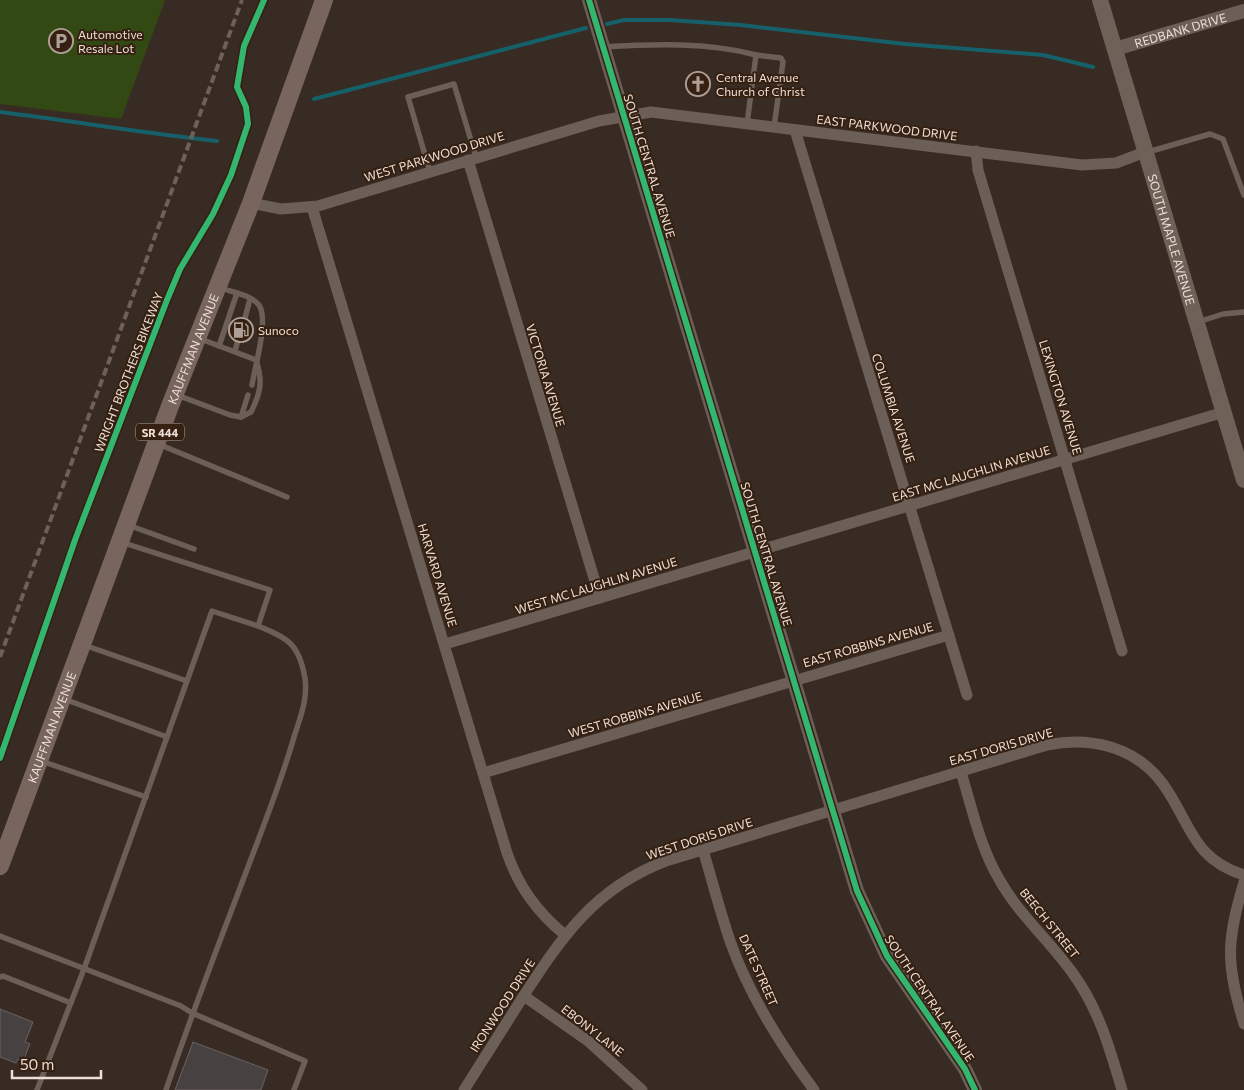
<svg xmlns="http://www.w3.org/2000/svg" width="1244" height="1090" font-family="Commissioner,sans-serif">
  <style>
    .green { fill: #334914 }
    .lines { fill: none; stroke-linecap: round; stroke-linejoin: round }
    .stream { stroke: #166069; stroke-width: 4 }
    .building { fill: #484142; stroke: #6a6263 }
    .service { stroke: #6c5f58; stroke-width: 5.5 }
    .minor { stroke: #6c5f58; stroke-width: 11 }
    .tertiary { stroke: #6c5f58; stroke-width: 14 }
    .secondary { stroke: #6f6058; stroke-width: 16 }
    .primary { stroke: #78665e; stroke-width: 18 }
    .rail { stroke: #6d615b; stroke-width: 4; stroke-dasharray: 8 4; stroke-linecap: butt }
    .cycleway-casing { stroke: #352011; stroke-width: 9 }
    .cycleway { stroke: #33b770; stroke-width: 6 }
    .labels { text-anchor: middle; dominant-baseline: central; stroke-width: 4; stroke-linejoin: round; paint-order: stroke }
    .shield { fill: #352011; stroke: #b6a69b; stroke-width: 1 }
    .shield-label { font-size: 11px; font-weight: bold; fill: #eedfd6 }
    .street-label { font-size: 12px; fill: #eedfd6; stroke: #352011 }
    .poi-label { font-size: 12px; fill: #eedfd6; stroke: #352011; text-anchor: start }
  </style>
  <rect width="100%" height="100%" fill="#382b23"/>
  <path class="green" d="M 0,0 L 165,0 L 121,119 L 0,104 Z"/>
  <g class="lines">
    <g class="stream">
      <path d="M 607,24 L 624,20 L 670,20 L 741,25 L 905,44 L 1043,55 L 1093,67"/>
      <path d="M 314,99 L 586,28"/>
      <path d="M 0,112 C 72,121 144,133 217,141"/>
    </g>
  </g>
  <g class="building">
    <path d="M 0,1009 L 33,1022 L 25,1042 L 30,1044 L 23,1061 L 18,1059 L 16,1063 L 0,1057 Z"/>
    <path d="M 193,1042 L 268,1070 L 261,1090 L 175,1090 Z"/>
  </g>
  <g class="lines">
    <g class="service">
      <path d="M 603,47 C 653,44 708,42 756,55 L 747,124"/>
      <path d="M 756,55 L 781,58 L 783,62 L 774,127"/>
      <path d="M 1148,152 L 1210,134 L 1223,139 L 1244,195"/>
      <path d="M 430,172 L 408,97 L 454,84 L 476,157"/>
      <path d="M 220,288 C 232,292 251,295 259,305 C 269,320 255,366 252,385"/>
      <path d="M 245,318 L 250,299"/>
      <path d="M 1198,322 L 1223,314 L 1244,312"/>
      <path d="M 219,346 L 237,293"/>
      <path d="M 235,351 L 238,340"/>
      <path d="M 177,395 L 230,415 L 241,417 L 251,412 C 261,392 263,381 256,360 L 198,338"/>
      <path d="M 241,417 L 248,395"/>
      <path d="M 158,444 L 287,497"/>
      <path d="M 128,525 L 194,549"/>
      <path d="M 84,645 L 187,681"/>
      <path d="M 64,699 L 167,737"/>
      <path d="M 41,761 L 146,797"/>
      <path d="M 0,936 L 181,1006 L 192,1013 L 305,1061 L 294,1090"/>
      <path d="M 0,977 L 3,976 L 71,1003"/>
      <path d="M 37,1090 L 84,969 L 212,611 L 258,626 L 270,590 L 121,542"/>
      <path d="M 166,1090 C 192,1012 222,936 251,859 C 266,819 282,779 294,737 C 300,718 308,699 305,678 C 299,644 288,638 258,626"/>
    </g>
    <g class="minor">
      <path d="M 795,130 L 967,695"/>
      <path d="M 976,151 L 978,170 L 1122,651"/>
      <path d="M 468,160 L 600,598"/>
      <path d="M 251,203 L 281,209 L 318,206 L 599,121 L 651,112 L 1082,165 L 1116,163 L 1145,152"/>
      <path d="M 312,207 L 507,853 C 519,887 537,912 565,935"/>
      <path d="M 445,644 L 1224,412"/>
      <path d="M 961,772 C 972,808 980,847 999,879 C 1019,915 1051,942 1074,975 C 1099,1010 1110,1049 1122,1090"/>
      <path d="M 483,773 L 949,635"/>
      <path d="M 703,850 C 712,880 720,911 730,941 C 749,995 780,1044 814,1090"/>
      <path d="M 1244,882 C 1226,943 1226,963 1244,1024"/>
      <path d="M 524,996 L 588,1041 L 642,1090"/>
      <path d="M 464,1090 C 483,1060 502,1030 521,1000 C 561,938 594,888 666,861 L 1047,745 C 1091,736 1136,747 1163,784 C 1191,823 1192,859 1244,875"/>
    </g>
    <g class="tertiary">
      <path d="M 589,0 L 857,891 L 887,956 L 965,1069 L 975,1090"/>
      <path id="s1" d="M 1115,49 L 1244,11"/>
    </g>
    <path class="secondary" id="s2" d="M 1100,0 L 1244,480"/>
    <path class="primary" id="s3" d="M 0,866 L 170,406 L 251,203 L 324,0"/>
    <path class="rail" d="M 0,657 L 242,0"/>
    <defs>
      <g id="cycleway">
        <path d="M 589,0 L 857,891 L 887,956 L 965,1069 L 975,1090"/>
        <path d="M 0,758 L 75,540 L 167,300 L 180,269 L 213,214 L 231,175 L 248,124 L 246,107 L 237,87 L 244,46 L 264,0"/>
      </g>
    </defs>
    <use href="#cycleway" class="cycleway-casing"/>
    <use href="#cycleway" class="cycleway"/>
  </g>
  <defs>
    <symbol id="parking-ring" viewBox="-11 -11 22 22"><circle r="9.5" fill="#352011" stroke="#aea097" stroke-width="1.5"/><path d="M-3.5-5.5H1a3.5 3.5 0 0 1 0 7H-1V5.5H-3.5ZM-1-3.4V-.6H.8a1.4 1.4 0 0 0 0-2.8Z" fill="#aea097"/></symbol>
    <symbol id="church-ring" viewBox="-11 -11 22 22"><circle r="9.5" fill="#352011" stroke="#aea097" stroke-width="1.5"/><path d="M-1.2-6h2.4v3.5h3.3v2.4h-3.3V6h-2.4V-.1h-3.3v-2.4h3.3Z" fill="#aea097"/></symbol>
    <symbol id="fuel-ring" viewBox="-11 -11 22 22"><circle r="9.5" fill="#352011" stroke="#aea097" stroke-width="1.5"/><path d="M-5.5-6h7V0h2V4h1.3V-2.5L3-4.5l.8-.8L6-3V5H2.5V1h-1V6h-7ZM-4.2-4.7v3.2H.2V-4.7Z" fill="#aea097"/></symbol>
  </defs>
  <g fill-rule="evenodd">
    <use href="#parking-ring" x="47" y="27" width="28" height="28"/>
    <use href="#church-ring" x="684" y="70" width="28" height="28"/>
    <use href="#fuel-ring" x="227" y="316" width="28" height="28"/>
  </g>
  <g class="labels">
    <rect class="shield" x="136" y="423.5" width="48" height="17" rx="4"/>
    <g class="shield-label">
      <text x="160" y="432">SR 444</text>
    </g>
    <g class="street-label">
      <text stroke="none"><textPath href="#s1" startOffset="68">REDBANK DRIVE</textPath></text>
      <text transform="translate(887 127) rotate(7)">EAST PARKWOOD DRIVE</text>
      <text transform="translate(434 156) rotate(-17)">WEST PARKWOOD DRIVE</text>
      <text transform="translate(650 166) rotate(73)">SOUTH CENTRAL AVENUE</text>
      <text stroke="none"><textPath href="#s2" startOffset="250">SOUTH MAPLE AVENUE</textPath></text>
      <text stroke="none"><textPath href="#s3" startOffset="552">KAUFFMAN AVENUE</textPath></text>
      <text transform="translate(128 372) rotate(-69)">WRIGHT BROTHERS BIKEWAY</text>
      <text transform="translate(546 375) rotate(73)">VICTORIA AVENUE</text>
      <text transform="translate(1061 397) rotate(73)">LEXINGTON AVENUE</text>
      <text transform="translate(894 408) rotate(72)">COLUMBIA AVENUE</text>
      <text transform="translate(971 473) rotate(-17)">EAST MC LAUGHLIN AVENUE</text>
      <text transform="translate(767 554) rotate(73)">SOUTH CENTRAL AVENUE</text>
      <text transform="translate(438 575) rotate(73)">HARVARD AVENUE</text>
      <text transform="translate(596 585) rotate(-17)">WEST MC LAUGHLIN AVENUE</text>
      <text transform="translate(868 644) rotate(-16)">EAST ROBBINS AVENUE</text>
      <text transform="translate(635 714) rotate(-16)">WEST ROBBINS AVENUE</text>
      <text stroke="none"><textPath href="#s3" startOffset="148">KAUFFMAN AVENUE</textPath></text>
      <text transform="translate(1001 746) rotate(-16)">EAST DORIS DRIVE</text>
      <text transform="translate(699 838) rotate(-18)">WEST DORIS DRIVE</text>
      <text transform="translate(1050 923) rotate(51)">BEECH STREET</text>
      <text transform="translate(759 970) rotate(66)">DATE STREET</text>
      <text transform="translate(930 998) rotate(56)">SOUTH CENTRAL AVENUE</text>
      <text transform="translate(502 1005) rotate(-57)">IRONWOOD DRIVE</text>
      <text transform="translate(593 1030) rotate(38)">EBONY LANE</text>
    </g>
    <g class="poi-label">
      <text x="78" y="34">Automotive<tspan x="78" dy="14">Resale Lot</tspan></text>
      <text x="716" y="77">Central Avenue<tspan x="716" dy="14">Church of Christ</tspan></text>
      <text x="258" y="330">Sunoco</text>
    </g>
  </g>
  <path d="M12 1070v8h89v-8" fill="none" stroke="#eedfd6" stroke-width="2.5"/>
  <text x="20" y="1070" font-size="15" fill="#eedfd6" stroke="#352011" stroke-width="4" paint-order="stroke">50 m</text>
</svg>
